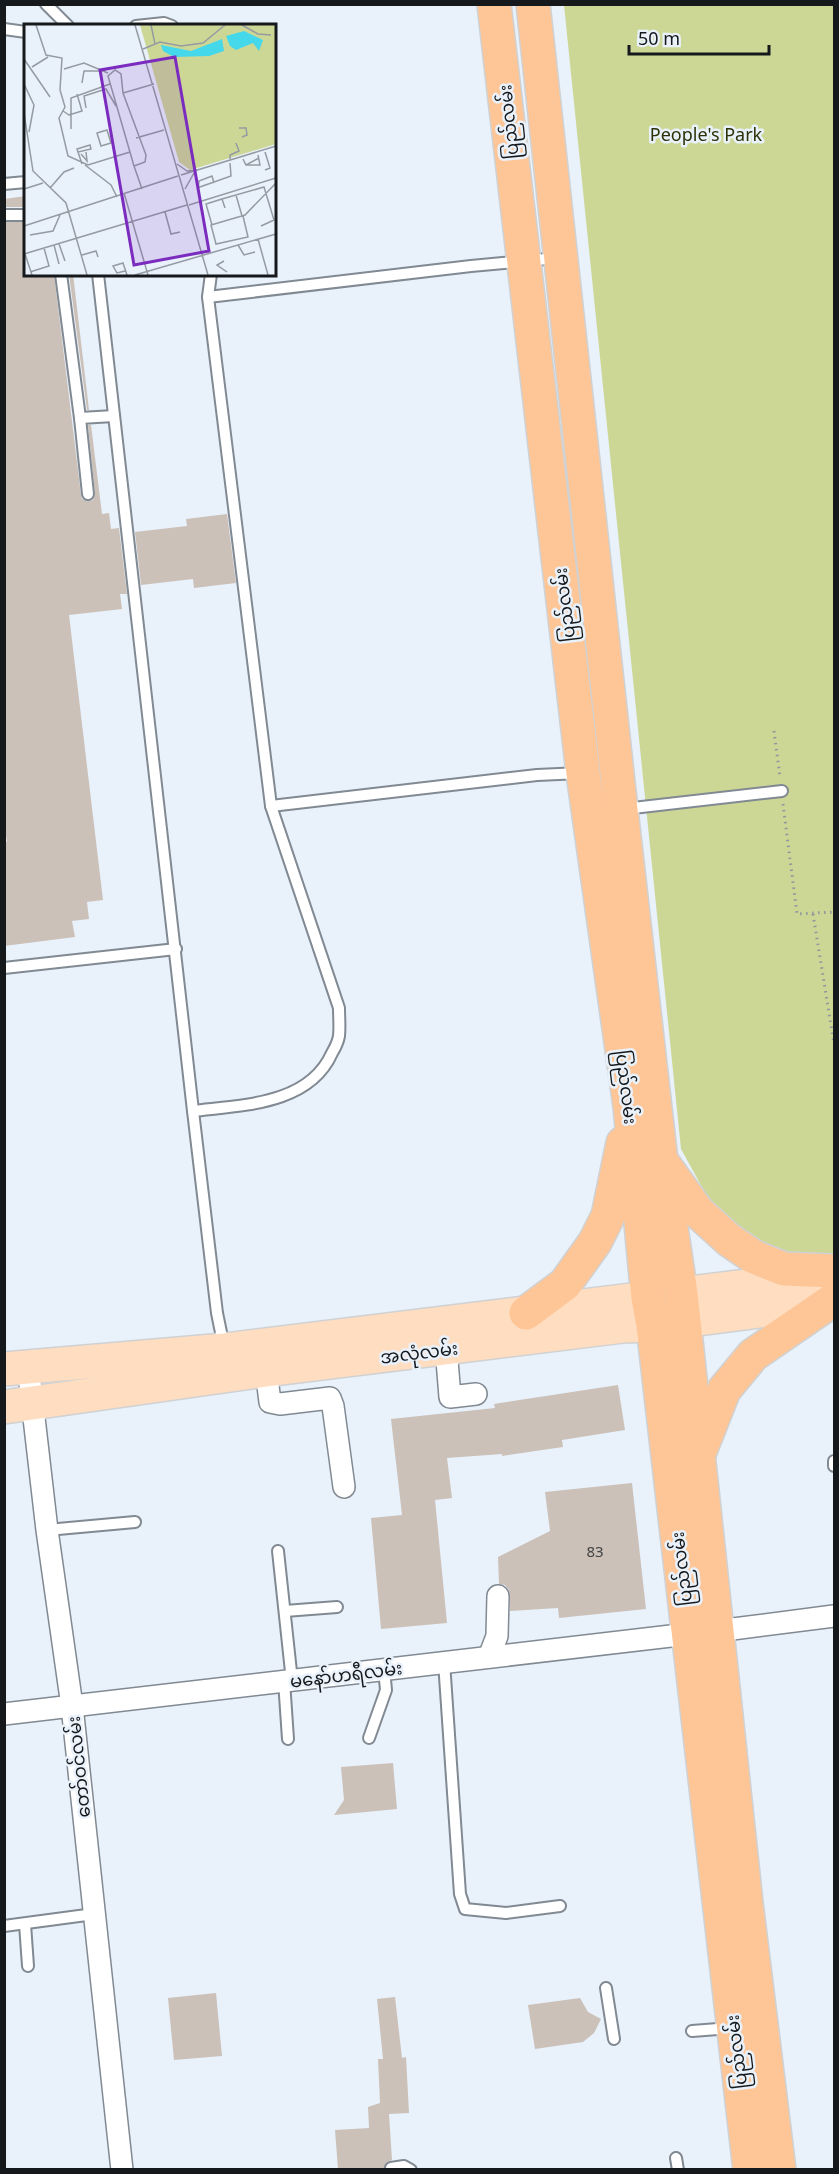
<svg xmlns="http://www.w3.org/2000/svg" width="839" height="2174" font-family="'Noto Sans','Noto Sans Myanmar',sans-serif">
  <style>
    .green { fill: #cdd795 }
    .building { fill: #cbc1b9 }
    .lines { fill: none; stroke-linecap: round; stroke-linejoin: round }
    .lane-casing { stroke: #818992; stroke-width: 14 }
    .street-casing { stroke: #818992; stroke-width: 24 }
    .primary-casing { stroke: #d0d1d2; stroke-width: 36 }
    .highway-casing { stroke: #d0d1d2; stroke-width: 36 }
    .path { stroke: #90969d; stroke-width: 3; stroke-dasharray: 1.5 4.5; stroke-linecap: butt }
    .lane { stroke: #fff; stroke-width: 10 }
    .street { stroke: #fff; stroke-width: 21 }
    .primary { stroke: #feddc1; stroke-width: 33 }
    .highway { stroke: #fec697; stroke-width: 33 }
    .labels { text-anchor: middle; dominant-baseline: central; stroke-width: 5; stroke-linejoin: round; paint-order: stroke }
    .number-label { font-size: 15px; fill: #434343 }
    .street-label { font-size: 18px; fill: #16191c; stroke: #e9f1fb }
    .park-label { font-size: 18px; fill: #2c3106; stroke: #e9f1fb }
    .inset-road { fill: none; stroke: #959ba2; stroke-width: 1.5 }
    .view { fill: #7b2cbf; fill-opacity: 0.15; stroke: #7b2cbf; stroke-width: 3 }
    .inset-edge { fill: none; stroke: #16191c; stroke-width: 3 }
  </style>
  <rect width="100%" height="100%" fill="#e9f1fb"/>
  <path class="green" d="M 564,5 L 834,5 L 834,1254 L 789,1259 L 719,1218 L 681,1149 Z"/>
  <g class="building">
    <path d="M 26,196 L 26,207 L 4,207 L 4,199 Z"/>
    <path d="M 4,222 L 26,222 L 26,274 L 54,274 L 81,495 L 82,499 L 88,501 L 93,500 L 95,494 L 88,425 L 91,425 L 102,514 L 109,513 L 111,529 L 119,528 L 127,594 L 120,594 L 122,609 L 69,615 L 103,900 L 87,902 L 89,919 L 72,921 L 75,937 L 4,946 L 4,842 L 7,842 L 4,822 Z"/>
    <path d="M 69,274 L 73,274 L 89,410 L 87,410 Z"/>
    <path d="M 227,514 L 236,583 L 194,588 L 193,579 L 141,585 L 135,532 L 187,526 L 186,519 Z"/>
    <path d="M 618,1385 L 625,1430 L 562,1440 L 563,1447 L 502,1456 L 502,1454 L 447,1458 L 452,1498 L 435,1500 L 447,1623 L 381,1629 L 371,1518 L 402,1515 L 391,1419 L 495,1408 L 494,1404 Z"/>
    <path d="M 632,1483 L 646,1609 L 559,1618 L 558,1608 L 510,1611 L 509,1590 L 505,1585 L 499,1584 L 498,1557 L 550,1531 L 545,1492 Z"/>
    <path d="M 393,1763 L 397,1809 L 334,1815 L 344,1800 L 341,1767 Z"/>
    <path d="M 216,1993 L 222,2056 L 174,2060 L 168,1998 Z"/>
    <path d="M 395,1997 L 402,2058 L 406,2057 L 409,2113 L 389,2114 L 392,2160 L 386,2163 L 384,2169 L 338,2169 L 335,2130 L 369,2128 L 368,2107 L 380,2103 L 378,2059 L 383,2059 L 377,1999 Z"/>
    <path d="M 580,1998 L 588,2012 L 601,2019 L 594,2033 L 583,2042 L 535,2049 L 528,2005 Z"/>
  </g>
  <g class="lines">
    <defs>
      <g id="lane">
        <path d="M 46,4 L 68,26"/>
        <path d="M 136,26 L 164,23 L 172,26"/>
        <path d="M 4,29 L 26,32"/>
        <path d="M 4,184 L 26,182"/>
        <path d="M 4,215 L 26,215"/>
        <path d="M 61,274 L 80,418 L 114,416"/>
        <path d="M 98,274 L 193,1111 L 217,1313 L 224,1347"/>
        <path d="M 208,297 L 471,266 L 557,258"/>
        <path d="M 80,418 L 88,494"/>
        <path d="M 271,806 L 537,775 L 581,773"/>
        <path d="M 624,809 L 782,791"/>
        <path d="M 4,968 L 176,949"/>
        <path d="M 193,1111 C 242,1105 309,1105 332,1053 C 335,1048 338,1042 339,1036 C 340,1027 339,1017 339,1008 L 271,806 L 208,297 L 211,274"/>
        <path d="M 834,1461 L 834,1466"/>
        <path d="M 47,1530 L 135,1522"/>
        <path d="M 278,1551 L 292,1681"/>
        <path d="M 285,1611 L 337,1607"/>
        <path d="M 444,1662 L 460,1894 L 465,1909 L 506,1913 L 560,1906"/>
        <path d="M 284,1681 L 288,1739"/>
        <path d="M 369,1738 L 386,1690 L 384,1669"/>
        <path d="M 25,1924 L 28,1966"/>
        <path d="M 4,1926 L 94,1914"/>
        <path d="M 606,1988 L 614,2039"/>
        <path d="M 692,2031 L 731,2028"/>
        <path d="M 676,2158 L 678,2170"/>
        <path d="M 391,2168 L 404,2166 L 411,2170"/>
      </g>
      <g id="street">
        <path d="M 446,1348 L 450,1397 L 476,1394"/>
        <path d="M 28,1366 L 47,1530 L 72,1706 L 122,2170"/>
        <path d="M 266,1370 L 270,1402 L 280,1404 L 330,1398 L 333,1406 L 344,1487"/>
        <path d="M 717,1631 L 834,1616"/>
        <path d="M 489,1657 L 497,1636 L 498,1596"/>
        <path d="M 4,1714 L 688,1634"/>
      </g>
      <g id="primary">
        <path d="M 681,1294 L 821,1277"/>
        <path d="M 683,1321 L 834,1301"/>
        <path d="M 4,1369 L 225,1350 L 648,1298"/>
        <path d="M 4,1407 L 266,1370 L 623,1326 L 653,1325"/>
      </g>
      <g id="highway">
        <path d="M 494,4 L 583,773 L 630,1106 L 648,1298 L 653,1325 L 750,2170"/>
        <path d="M 533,4 L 621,810 L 661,1161 L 681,1294 L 746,1903 L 779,2170"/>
        <path d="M 665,1166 L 698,1212 L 729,1240 L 754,1257 L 784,1269 L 834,1271"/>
        <path d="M 526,1313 L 565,1284 L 595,1242 L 608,1216 L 623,1143"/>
        <path d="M 700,1451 L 724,1390 L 753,1355 L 830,1302"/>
      </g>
    </defs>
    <use href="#lane" class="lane-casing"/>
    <use href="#street" class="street-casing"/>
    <use href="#primary" class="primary-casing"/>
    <use href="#highway" class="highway-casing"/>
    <g class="path">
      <path d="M 774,731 L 780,777"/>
      <path d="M 783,804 L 797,914 L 834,912"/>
      <path d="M 813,914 L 834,1044"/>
    </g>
    <use href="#lane" class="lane"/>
    <use href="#street" class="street"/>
    <use href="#primary" class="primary"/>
    <use href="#highway" class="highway"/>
  </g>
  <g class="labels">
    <g class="number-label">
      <text x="595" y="1551">83</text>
    </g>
    <g class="street-label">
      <text transform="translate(508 122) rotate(-96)">ပြည်လမ်း</text>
      <text transform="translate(564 605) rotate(-97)">ပြည်လမ်း</text>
      <text transform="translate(627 1087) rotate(83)">ပြည်လမ်း</text>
      <text transform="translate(419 1352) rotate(-7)">အလုံလမ်း</text>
      <text transform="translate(681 1569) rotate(-97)">ပြည်လမ်း</text>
      <text transform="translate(346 1674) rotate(-7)">မနော်ဟရီလမ်း</text>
      <text transform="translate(78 1767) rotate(-96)">တော်ဝင်လမ်း</text>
      <text transform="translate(736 2052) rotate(-97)">ပြည်လမ်း</text>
    </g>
    <g class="park-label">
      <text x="706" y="134">People's Park</text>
    </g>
  </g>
  <g transform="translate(24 24)">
    <rect width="252" height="252" fill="#e9f1fb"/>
    <path d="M 116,1 L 252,1 L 252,120 L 166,146 L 155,138 Z" fill="#cdd795"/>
    <path d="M 220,7 L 239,16 L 235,27 L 229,19 L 212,26 L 206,22 L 202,12 ZM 198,15 L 200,27 L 185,32 L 150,33 L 139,27 L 137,21 L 167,27 Z" fill="#44d8ea"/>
    <path class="inset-road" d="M 12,1 L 22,31 L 38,34 L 36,66 L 41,83 L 35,94 L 44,132 L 64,141 L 106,128M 111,1 L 184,251M 127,1 L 131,20M 218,1 L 234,10 L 247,11M 119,25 L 136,18 L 157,22 L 179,19 L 201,1M 0,35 L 26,73M 8,43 L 24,33M 40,45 L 60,39 L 84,49M 58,59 L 60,47 L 82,47M 0,60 L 10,81 L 5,108M 99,69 L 130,60M 62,84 L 60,72 L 82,65 L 92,82M 39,87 L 45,91 L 58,87 L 53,70M 0,89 L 9,147 L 42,179 L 63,251M 215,104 L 222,104 L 223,111 L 218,113M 47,105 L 47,74 L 86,60M 83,106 L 87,119 L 77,122 L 73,109 ZM 112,114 L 140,106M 54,128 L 53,125 L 66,121 L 67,125 L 54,128 L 58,140M 57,130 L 63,137 L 62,128M 206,135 L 206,131 L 215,127 L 212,119M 219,135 L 222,141 L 235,134M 153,140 L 163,147 L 173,146M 61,141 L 87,161 L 93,173M 222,141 L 236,141 L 234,131M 110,142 L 121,138 L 122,131 L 99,69 L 97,50 L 91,46 L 84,52 L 110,142 L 118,165M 241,146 L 246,144 L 241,128M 157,151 L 252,122M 26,164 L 40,148 L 50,144M 173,164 L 207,152 L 206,139M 0,165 L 19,159M 161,165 L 170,149M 174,167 L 175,157 L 188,152 L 190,159M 100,169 L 124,251M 212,171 L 218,192M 198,175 L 240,163 L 250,196 L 237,202M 165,181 L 252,154M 141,188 L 147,210 L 156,208M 219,192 L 224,213 L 192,220 L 187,201 L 221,191 L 252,159M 188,201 L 182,180 L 198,175 L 201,184M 0,202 L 154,152M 6,211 L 29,207 L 36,191M 234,215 L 244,251M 35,220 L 41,237M 30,221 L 35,240M 214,221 L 220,231 L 231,228M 0,230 L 163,181M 1,230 L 8,251M 58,231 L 72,227 L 74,233M 200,237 L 193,241 L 203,248M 101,247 L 93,249 L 89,242 L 99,239 L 103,251M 6,248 L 25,242 L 20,224M 111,251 L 252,210"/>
    <path class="view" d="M 151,33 L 185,227 L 110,241 L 76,46 Z"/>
    <rect width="252" height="252" class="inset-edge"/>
  </g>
  <rect width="839" height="2174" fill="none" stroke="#16191c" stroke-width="12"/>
  <path d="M629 45v9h140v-9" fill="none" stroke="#16191c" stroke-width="3"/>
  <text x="638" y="45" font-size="18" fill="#16191c" stroke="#e9f1fb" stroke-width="4.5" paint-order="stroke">50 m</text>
</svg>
